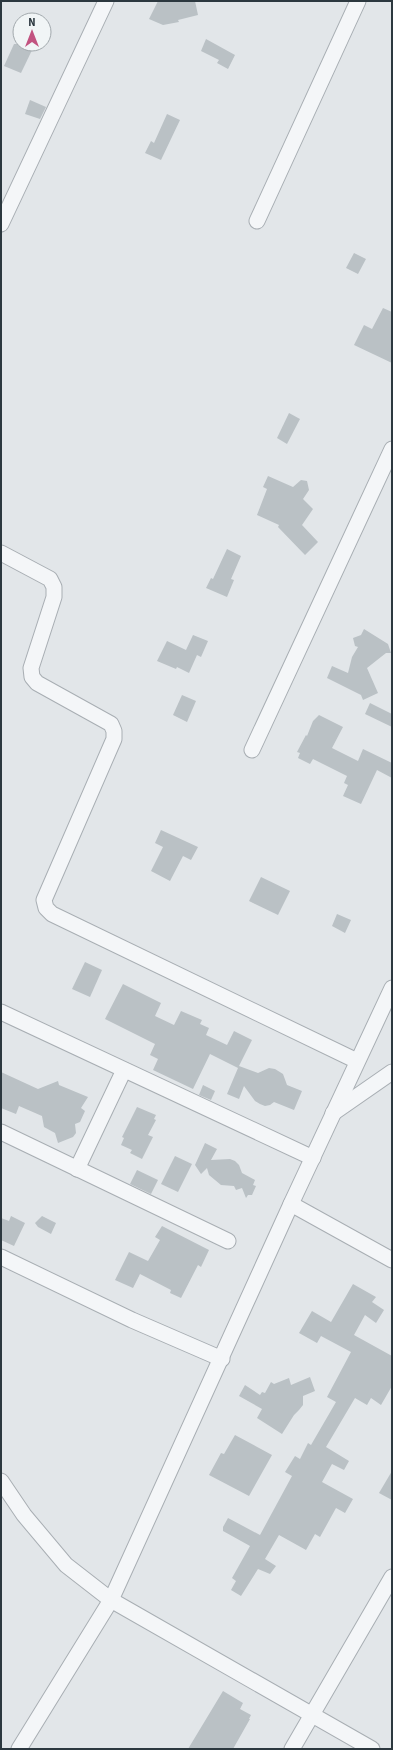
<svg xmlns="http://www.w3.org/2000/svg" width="393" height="1750" font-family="'Source Sans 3',sans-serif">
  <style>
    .building { fill: #bac1c5 }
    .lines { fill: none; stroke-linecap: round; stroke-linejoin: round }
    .minor-casing { stroke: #a8aeb3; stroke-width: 17 }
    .minor { stroke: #f4f6f8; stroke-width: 15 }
  </style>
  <rect width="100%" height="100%" fill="#e2e6e9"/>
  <g class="building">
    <path d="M 158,1 L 195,1 L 198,15 L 178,20 L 179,22 L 163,25 L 149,19 Z"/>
    <path d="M 206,39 L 235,55 L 228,69 L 217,63 L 219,60 L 201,51 Z"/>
    <path d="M 14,44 L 35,44 L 21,73 L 4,66 Z"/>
    <path d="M 30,100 L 46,107 L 40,119 L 25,114 Z"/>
    <path d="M 167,114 L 180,120 L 161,160 L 145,153 L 151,141 L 154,143 Z"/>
    <path d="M 354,253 L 366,259 L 358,274 L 346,268 Z"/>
    <path d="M 383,308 L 392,312 L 392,363 L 354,345 L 364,325 L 372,329 Z"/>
    <path d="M 289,413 L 300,419 L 287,444 L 277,438 Z"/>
    <path d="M 268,476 L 293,487 L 301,480 L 307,481 L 309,490 L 303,499 L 313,509 L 302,525 L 318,542 L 305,555 L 278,527 L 279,525 L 257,515 L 267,489 L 263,487 Z"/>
    <path d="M 227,549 L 241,556 L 231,579 L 234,580 L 227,597 L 206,588 L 211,578 L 213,579 Z"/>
    <path d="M 364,629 L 388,644 L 391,653 L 386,653 L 367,668 L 378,693 L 363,700 L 361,695 L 327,678 L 332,666 L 348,673 L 352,657 L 358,647 L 355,646 L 353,638 L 361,635 Z"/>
    <path d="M 193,635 L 208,641 L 201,657 L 197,655 L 189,673 L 177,667 L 176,669 L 157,661 L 167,641 L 186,650 Z"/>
    <path d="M 182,695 L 196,701 L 187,722 L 173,715 Z"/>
    <path d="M 370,703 L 392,714 L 392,727 L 365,714 Z"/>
    <path d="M 319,715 L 343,727 L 332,748 L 358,761 L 363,749 L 392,763 L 392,778 L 377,770 L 361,804 L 343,796 L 348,785 L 344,783 L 347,776 L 313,759 L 310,764 L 298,758 L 300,753 L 297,752 L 306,735 L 307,736 L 313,721 Z"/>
    <path d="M 161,830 L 198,847 L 191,860 L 183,856 L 170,881 L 151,871 L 163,847 L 155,843 Z"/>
    <path d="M 261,877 L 290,891 L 278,915 L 249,901 Z"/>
    <path d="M 337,914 L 351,920 L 345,933 L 332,926 Z"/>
    <path d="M 85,962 L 102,970 L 90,997 L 72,989 Z"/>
    <path d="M 123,984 L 161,1003 L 155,1016 L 174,1025 L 181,1011 L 202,1020 L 200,1024 L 209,1028 L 206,1035 L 227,1045 L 234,1031 L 252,1040 L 239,1066 L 258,1073 L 269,1068 L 275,1069 L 283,1074 L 287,1085 L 302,1091 L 294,1110 L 274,1102 L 270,1105 L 265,1106 L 260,1104 L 255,1101 L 244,1086 L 239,1099 L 227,1094 L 238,1068 L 210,1054 L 193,1089 L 153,1070 L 158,1059 L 150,1055 L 155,1044 L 105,1019 Z"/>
    <path d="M 1,1072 L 38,1089 L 58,1081 L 59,1085 L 88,1097 L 81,1108 L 85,1111 L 80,1122 L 75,1124 L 76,1133 L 73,1137 L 58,1143 L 55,1133 L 44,1127 L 42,1116 L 19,1106 L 16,1114 L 1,1108 Z"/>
    <path d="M 203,1085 L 215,1091 L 211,1100 L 199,1095 Z"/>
    <path d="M 137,1107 L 156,1115 L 154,1119 L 156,1120 L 148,1135 L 153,1137 L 142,1159 L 130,1153 L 132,1150 L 121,1145 L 124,1138 L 122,1137 Z"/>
    <path d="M 205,1143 L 217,1149 L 211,1160 L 230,1159 L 235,1161 L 239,1165 L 242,1173 L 255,1180 L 253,1185 L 256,1186 L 252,1195 L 248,1195 L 246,1198 L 242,1188 L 236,1190 L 234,1186 L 221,1185 L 209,1175 L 207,1168 L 201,1174 L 195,1165 Z"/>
    <path d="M 175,1156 L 192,1164 L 178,1192 L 161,1184 Z"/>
    <path d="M 137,1170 L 158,1180 L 151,1194 L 130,1184 Z"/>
    <path d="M 11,1216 L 25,1223 L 14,1246 L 1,1240 L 1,1218 L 9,1221 Z"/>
    <path d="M 42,1216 L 56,1223 L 51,1234 L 38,1227 L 35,1223 Z"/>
    <path d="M 162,1226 L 209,1250 L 201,1267 L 198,1265 L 181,1298 L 170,1293 L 171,1290 L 140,1274 L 133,1288 L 115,1280 L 129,1252 L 148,1261 L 160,1240 L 155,1237 Z"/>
    <path d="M 353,1284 L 376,1297 L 372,1302 L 384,1310 L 376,1323 L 365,1315 L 354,1335 L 392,1356 L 392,1386 L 381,1405 L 371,1398 L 367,1405 L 355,1398 L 326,1447 L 349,1461 L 344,1470 L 332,1464 L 322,1482 L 353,1499 L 345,1513 L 336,1508 L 320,1537 L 315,1534 L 306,1550 L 279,1535 L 265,1559 L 276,1566 L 270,1574 L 258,1569 L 241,1596 L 231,1590 L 236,1581 L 232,1578 L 250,1546 L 223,1531 L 223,1527 L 228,1518 L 260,1535 L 292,1476 L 285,1472 L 295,1456 L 300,1459 L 308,1443 L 311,1445 L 336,1402 L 327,1397 L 351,1352 L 321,1336 L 317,1343 L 299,1333 L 312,1311 L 331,1322 Z"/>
    <path d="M 310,1377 L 315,1391 L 303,1396 L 303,1405 L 299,1410 L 294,1415 L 282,1434 L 257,1418 L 262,1409 L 239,1396 L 245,1385 L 260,1395 L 262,1392 L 265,1393 L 271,1382 L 274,1384 L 289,1378 L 291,1385 Z"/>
    <path d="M 235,1435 L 272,1455 L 249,1496 L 209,1475 L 221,1453 L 224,1454 Z"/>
    <path d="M 392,1471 L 392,1500 L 379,1493 Z"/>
    <path d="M 223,1691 L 243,1703 L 240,1709 L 251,1715 L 249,1719 L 250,1719 L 233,1749 L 188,1749 Z"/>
  </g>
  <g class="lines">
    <defs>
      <g id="minor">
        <path d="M 257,221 L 358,1"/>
        <path d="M 1,224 L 106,1"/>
        <path d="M 1,553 L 50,579 L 54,587 L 54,597 L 31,668 L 32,677 L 37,683 L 111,724 L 114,731 L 114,739 L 44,900 L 46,908 L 52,914 L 357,1061"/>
        <path d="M 252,750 L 392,449"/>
        <path d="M 392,988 L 291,1204 L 392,1260"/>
        <path d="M 1,1012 L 313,1158"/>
        <path d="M 333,1113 L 392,1072"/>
        <path d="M 1,1132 L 228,1241"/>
        <path d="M 77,1169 L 124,1070"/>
        <path d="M 1,1257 L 132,1320 L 222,1359"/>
        <path d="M 1,1481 L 24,1515 L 66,1565 L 111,1600 L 372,1749"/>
        <path d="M 19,1749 L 111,1600 L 291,1204"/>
        <path d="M 292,1749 L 392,1577"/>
      </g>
    </defs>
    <use href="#minor" class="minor-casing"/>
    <use href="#minor" class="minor"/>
  </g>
  <rect width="393" height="1750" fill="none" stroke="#2c383f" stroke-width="4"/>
  <g transform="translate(32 32)"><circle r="19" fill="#f1f5f6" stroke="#a2a9ad"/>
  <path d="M0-3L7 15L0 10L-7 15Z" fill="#c25380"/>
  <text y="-6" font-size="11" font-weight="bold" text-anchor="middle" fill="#2c383f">N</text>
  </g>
</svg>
